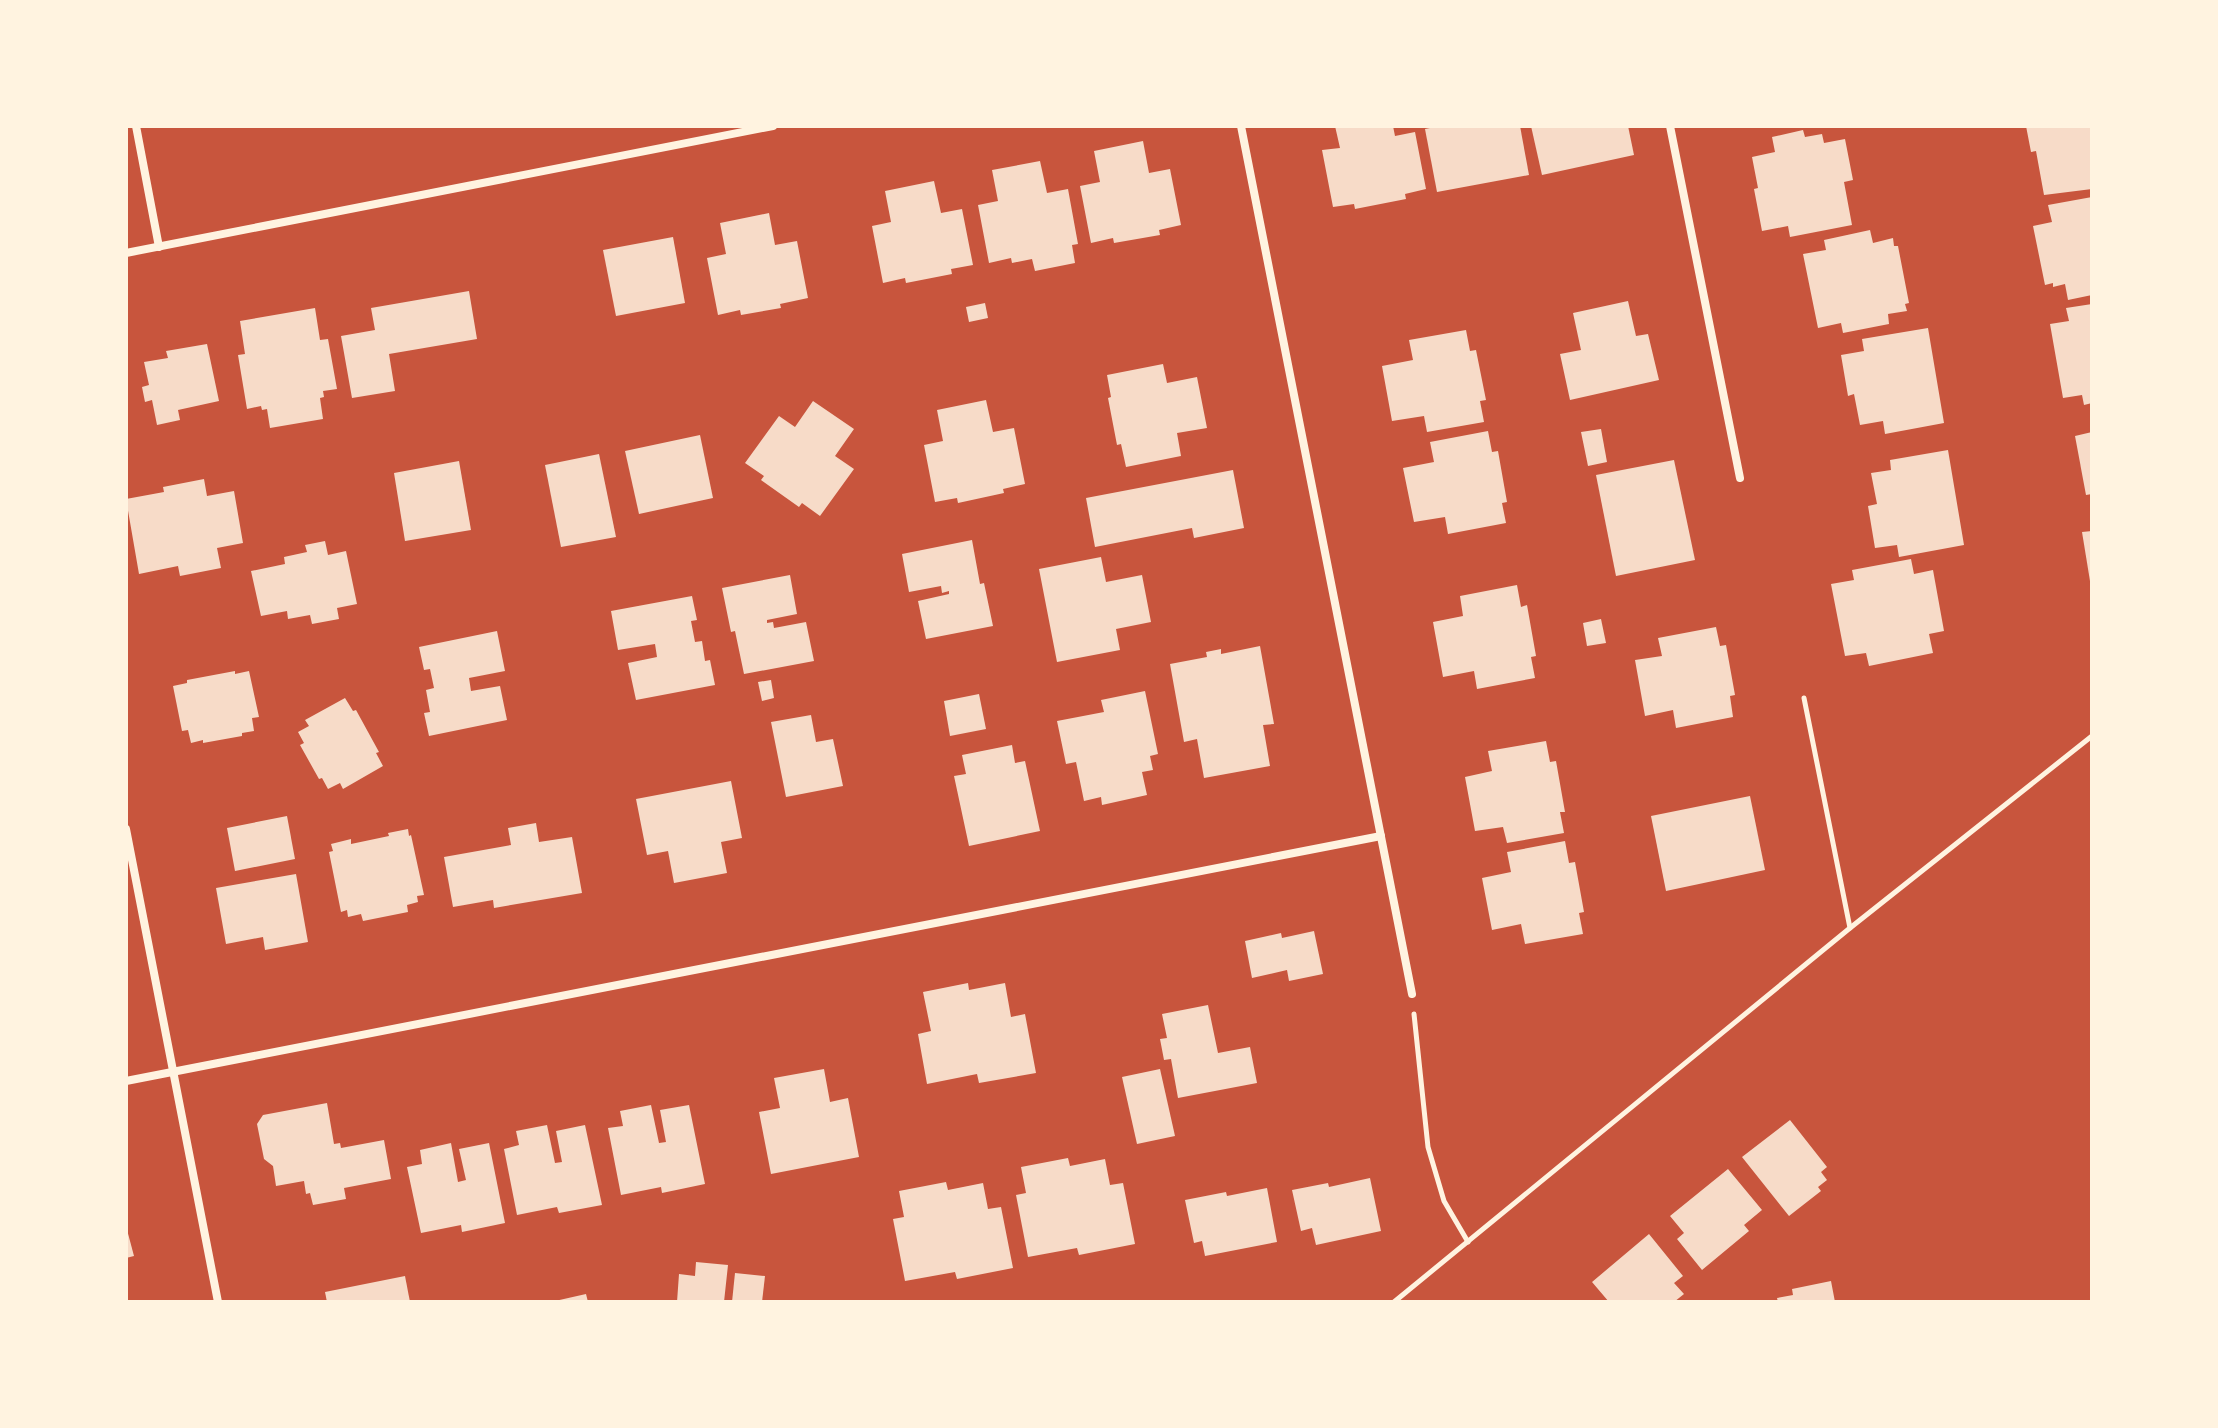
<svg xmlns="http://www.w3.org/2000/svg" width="2218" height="1428" font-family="Jost,sans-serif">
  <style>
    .building { fill: #f7dbc8 }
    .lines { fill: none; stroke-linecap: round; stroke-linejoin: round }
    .path { stroke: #fff3e0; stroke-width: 5 }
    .minor { stroke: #fff3e0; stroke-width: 8 }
  </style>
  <rect width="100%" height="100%" fill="#c8553d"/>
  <g class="building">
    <path d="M 1335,126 L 1393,126 L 1395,136 L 1415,132 L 1426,189 L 1405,194 L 1406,199 L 1355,209 L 1354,204 L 1333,207 L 1322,150 L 1340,148 Z"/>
    <path d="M 1440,126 L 1520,126 L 1529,175 L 1437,192 L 1425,129 Z"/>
    <path d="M 1531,126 L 1628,126 L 1634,155 L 1542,175 Z"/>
    <path d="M 2026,126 L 2092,126 L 2092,189 L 2044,195 L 2036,151 L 2031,152 Z"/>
    <path d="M 1803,130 L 1805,137 L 1822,134 L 1824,143 L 1845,139 L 1853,180 L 1844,182 L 1852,225 L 1790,237 L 1788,226 L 1762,231 L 1754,189 L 1758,188 L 1752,157 L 1775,152 L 1772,137 Z"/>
    <path d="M 1143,141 L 1149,173 L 1170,169 L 1181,225 L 1159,230 L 1160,235 L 1114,243 L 1113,238 L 1091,243 L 1080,186 L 1100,182 L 1094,151 Z"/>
    <path d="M 1040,161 L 1047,193 L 1068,189 L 1078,244 L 1072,245 L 1075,263 L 1035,271 L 1032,259 L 1012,263 L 1011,258 L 989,263 L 978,205 L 998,201 L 992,170 Z"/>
    <path d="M 934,181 L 941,213 L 962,209 L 973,265 L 951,269 L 952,274 L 906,283 L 905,278 L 883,283 L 872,226 L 891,222 L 885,191 Z"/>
    <path d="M 2092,197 L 2092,295 L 2068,300 L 2065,284 L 2053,287 L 2053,283 L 2045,285 L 2033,226 L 2052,222 L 2048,205 Z"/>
    <path d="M 769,213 L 775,245 L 797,241 L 808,298 L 780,304 L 781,308 L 741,315 L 740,310 L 718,315 L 707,258 L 726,254 L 720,223 Z"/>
    <path d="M 1870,230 L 1873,243 L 1893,238 L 1894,246 L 1898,246 L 1909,303 L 1905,304 L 1907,311 L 1888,314 L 1889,324 L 1843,333 L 1841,323 L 1818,328 L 1803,254 L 1826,250 L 1824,240 Z"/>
    <path d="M 673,237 L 685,303 L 616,316 L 603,250 Z"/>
    <path d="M 469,291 L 477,339 L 389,354 L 395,391 L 352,398 L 341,336 L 375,330 L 371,308 Z"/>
    <path d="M 1628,301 L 1636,336 L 1648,334 L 1659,380 L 1570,400 L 1560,354 L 1581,350 L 1573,313 Z"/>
    <path d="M 985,303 L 988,318 L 969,322 L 966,307 Z"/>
    <path d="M 2092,304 L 2092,403 L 2084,405 L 2082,395 L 2063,398 L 2050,324 L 2069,321 L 2066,308 Z"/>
    <path d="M 315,308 L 320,340 L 328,339 L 337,389 L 323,391 L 324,397 L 320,398 L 323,419 L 270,428 L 267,409 L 262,410 L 261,406 L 247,409 L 238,355 L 245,354 L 240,321 Z"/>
    <path d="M 1928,328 L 1944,423 L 1885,434 L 1883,421 L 1860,425 L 1854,394 L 1848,396 L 1841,355 L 1864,351 L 1862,339 Z"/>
    <path d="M 1466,330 L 1470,351 L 1476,350 L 1486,400 L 1480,401 L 1484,422 L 1427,432 L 1424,416 L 1392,421 L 1382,366 L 1413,360 L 1409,340 Z"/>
    <path d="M 207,344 L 219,401 L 178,410 L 180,420 L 157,425 L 152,400 L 145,402 L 142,387 L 149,385 L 144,362 L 168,358 L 166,351 Z"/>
    <path d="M 1163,364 L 1167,383 L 1197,377 L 1207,428 L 1177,433 L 1181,456 L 1126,467 L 1121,444 L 1117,445 L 1108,398 L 1111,397 L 1107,375 Z"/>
    <path d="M 986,400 L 993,432 L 1014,428 L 1025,484 L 1003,489 L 1004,493 L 958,503 L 957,498 L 935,502 L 924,445 L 943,441 L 937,410 Z"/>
    <path d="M 813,401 L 854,429 L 835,456 L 854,469 L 820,516 L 802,503 L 799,507 L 761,480 L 764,476 L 745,463 L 779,416 L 795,427 Z"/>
    <path d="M 1601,429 L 1607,462 L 1588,466 L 1581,432 Z"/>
    <path d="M 1488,431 L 1492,452 L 1498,451 L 1507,502 L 1502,503 L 1506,523 L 1448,534 L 1445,517 L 1414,522 L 1403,468 L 1434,462 L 1430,442 Z"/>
    <path d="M 2092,432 L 2092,494 L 2086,495 L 2075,436 Z"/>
    <path d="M 700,435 L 713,498 L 639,514 L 625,451 Z"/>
    <path d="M 1948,450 L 1964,545 L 1899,557 L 1897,545 L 1875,548 L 1868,506 L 1877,504 L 1871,473 L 1891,470 L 1890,460 Z"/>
    <path d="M 599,454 L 616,537 L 561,547 L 545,465 Z"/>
    <path d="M 1674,460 L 1695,560 L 1616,576 L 1596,475 Z"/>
    <path d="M 459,461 L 471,530 L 405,541 L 394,473 Z"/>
    <path d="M 1233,470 L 1244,528 L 1194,538 L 1192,528 L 1095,547 L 1086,498 Z"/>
    <path d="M 204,479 L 207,496 L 234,491 L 243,543 L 217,548 L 221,568 L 180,576 L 178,566 L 139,574 L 126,499 L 164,492 L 163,487 Z"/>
    <path d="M 2092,531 L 2092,580 L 2090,581 L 2082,532 Z"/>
    <path d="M 972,540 L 980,584 L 984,583 L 993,626 L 926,639 L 918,601 L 949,594 L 949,591 L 942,593 L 941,586 L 909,592 L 902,554 Z"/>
    <path d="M 325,541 L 328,555 L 346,551 L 357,604 L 337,608 L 339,619 L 312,624 L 310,615 L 288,619 L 287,611 L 261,616 L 251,571 L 285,564 L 284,557 L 307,552 L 305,545 Z"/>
    <path d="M 1101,557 L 1106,582 L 1142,575 L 1151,622 L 1116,629 L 1120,650 L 1057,662 L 1039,569 Z"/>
    <path d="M 1911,559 L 1914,574 L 1933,570 L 1944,631 L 1929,634 L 1933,653 L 1869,666 L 1866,653 L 1845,656 L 1831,584 L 1854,580 L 1852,570 Z"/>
    <path d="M 790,575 L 797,614 L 767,620 L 767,623 L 773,622 L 774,628 L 806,622 L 814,661 L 744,674 L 735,631 L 731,632 L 722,588 Z"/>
    <path d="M 1517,585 L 1521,607 L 1527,605 L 1536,656 L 1531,657 L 1535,678 L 1477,689 L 1474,671 L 1443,677 L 1433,622 L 1463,616 L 1460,596 Z"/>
    <path d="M 692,596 L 697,620 L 691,621 L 695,642 L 702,641 L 705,661 L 710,660 L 715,685 L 636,700 L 628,663 L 657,657 L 655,644 L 618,650 L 611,611 Z"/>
    <path d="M 1601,619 L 1606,643 L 1587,646 L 1583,623 Z"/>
    <path d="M 1716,627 L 1720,646 L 1726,645 L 1735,695 L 1730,696 L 1733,717 L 1676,728 L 1673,710 L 1645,716 L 1635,660 L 1662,656 L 1658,638 Z"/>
    <path d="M 497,631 L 505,671 L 469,678 L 471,691 L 500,686 L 507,720 L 429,736 L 424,713 L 430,712 L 426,690 L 434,688 L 430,669 L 424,670 L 419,647 Z"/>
    <path d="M 1260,646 L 1274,724 L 1263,725 L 1270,766 L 1204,778 L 1197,739 L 1184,742 L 1170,664 L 1207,657 L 1206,652 L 1221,649 L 1221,654 Z"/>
    <path d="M 235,671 L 235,674 L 249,671 L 259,717 L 252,718 L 254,731 L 242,733 L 242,736 L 203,743 L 203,740 L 191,743 L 188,730 L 182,731 L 173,686 L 187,683 L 187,680 Z"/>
    <path d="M 771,680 L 774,698 L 762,701 L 758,682 Z"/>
    <path d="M 1145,691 L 1158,754 L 1150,756 L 1153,770 L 1142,772 L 1147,795 L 1102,805 L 1101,797 L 1084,801 L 1076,762 L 1066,764 L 1057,721 L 1104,712 L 1101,700 Z"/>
    <path d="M 979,694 L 986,729 L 950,736 L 944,701 Z"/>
    <path d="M 345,698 L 353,711 L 356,710 L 379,752 L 376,753 L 383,766 L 343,789 L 340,783 L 328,789 L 322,778 L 319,779 L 300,745 L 304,743 L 298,732 L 309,726 L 305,720 Z"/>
    <path d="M 811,715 L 816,742 L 833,739 L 843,786 L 786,797 L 771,722 Z"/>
    <path d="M 1546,741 L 1550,762 L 1556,761 L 1565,812 L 1560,812 L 1564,833 L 1507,843 L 1503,827 L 1475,831 L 1465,777 L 1492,771 L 1488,751 Z"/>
    <path d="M 1012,745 L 1015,763 L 1025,761 L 1040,831 L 969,846 L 954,776 L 966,774 L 962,755 Z"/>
    <path d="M 731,781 L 742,838 L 721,842 L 727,873 L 674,883 L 668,851 L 647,855 L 636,799 Z"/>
    <path d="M 1750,796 L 1765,870 L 1666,891 L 1651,816 Z"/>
    <path d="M 287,816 L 295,859 L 235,871 L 227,828 Z"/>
    <path d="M 536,823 L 539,842 L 572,837 L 582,893 L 494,908 L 493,900 L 453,907 L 444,857 L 511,845 L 508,828 Z"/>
    <path d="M 408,829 L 409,836 L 411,835 L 424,895 L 417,896 L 418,902 L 407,905 L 408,912 L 363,921 L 361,914 L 348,917 L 347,910 L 341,912 L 329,852 L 333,851 L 331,844 L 351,839 L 351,844 L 389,836 L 388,833 Z"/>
    <path d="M 1565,841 L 1569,863 L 1575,862 L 1584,912 L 1579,913 L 1583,934 L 1525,944 L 1521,924 L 1492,930 L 1482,878 L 1511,872 L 1507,852 Z"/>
    <path d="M 296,874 L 308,942 L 265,950 L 263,937 L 226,944 L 216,888 Z"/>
    <path d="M 1314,931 L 1323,974 L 1289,981 L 1287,970 L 1252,978 L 1245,941 L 1281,933 L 1282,938 Z"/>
    <path d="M 968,983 L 969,990 L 1005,983 L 1011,1017 L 1025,1014 L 1036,1073 L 979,1083 L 977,1074 L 927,1084 L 918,1034 L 931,1031 L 923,992 Z"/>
    <path d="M 1208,1005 L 1218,1053 L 1250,1047 L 1257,1083 L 1178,1098 L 1171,1059 L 1164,1060 L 1160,1039 L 1167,1038 L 1162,1014 Z"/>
    <path d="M 824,1069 L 830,1102 L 848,1098 L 859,1157 L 771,1174 L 759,1112 L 780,1108 L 774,1078 Z"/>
    <path d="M 1160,1069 L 1175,1136 L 1137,1144 L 1122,1077 Z"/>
    <path d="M 327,1103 L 334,1144 L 340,1143 L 341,1148 L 384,1140 L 391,1179 L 344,1188 L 346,1199 L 313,1205 L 310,1193 L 306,1194 L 304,1181 L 276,1186 L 273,1166 L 264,1159 L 257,1124 L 263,1115 Z"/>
    <path d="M 651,1105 L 659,1143 L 666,1142 L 660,1110 L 689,1105 L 705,1184 L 662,1193 L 661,1187 L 621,1195 L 608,1128 L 623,1126 L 620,1111 Z"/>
    <path d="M 1790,1120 L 1827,1167 L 1821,1172 L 1827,1180 L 1818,1187 L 1821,1191 L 1789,1216 L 1742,1157 Z"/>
    <path d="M 547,1125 L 555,1163 L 562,1162 L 556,1131 L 585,1125 L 602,1205 L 559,1213 L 557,1207 L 517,1215 L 504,1149 L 519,1145 L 516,1131 Z"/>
    <path d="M 451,1143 L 458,1182 L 466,1180 L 459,1149 L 489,1143 L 505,1223 L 462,1232 L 461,1225 L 421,1233 L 407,1167 L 422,1164 L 420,1150 Z"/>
    <path d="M 1068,1158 L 1070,1166 L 1105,1159 L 1110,1185 L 1123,1183 L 1135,1244 L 1079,1255 L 1077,1248 L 1028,1257 L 1016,1195 L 1026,1193 L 1021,1167 Z"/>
    <path d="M 1728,1169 L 1762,1210 L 1744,1225 L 1749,1231 L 1702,1270 L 1677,1239 L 1684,1233 L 1670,1216 Z"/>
    <path d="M 1370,1178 L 1381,1231 L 1316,1245 L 1312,1228 L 1301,1231 L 1292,1190 L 1328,1183 L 1329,1187 Z"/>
    <path d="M 946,1182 L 948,1190 L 983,1183 L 988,1209 L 1001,1207 L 1013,1268 L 957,1279 L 955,1272 L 905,1281 L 893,1219 L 904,1217 L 899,1191 Z"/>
    <path d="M 1267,1188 L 1277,1242 L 1205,1256 L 1202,1241 L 1194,1243 L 1185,1200 L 1226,1192 L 1227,1196 Z"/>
    <path d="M 126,1226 L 134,1256 L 126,1258 Z"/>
    <path d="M 1649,1234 L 1683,1276 L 1674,1283 L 1684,1294 L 1674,1302 L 1609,1302 L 1592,1282 Z"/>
    <path d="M 696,1262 L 728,1265 L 724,1302 L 677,1302 L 679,1274 L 695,1276 Z"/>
    <path d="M 735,1273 L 765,1276 L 762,1302 L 732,1302 Z"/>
    <path d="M 405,1276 L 410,1302 L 327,1302 L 325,1292 Z"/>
    <path d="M 1831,1281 L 1835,1302 L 1778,1302 L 1777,1298 L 1793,1295 L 1792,1289 Z"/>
    <path d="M 586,1294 L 588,1302 L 556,1302 L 555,1301 Z"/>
  </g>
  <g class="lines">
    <g class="path">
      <path d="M 1804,698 L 1850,928"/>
      <path d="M 1414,1014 L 1428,1147 L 1444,1201 L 1468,1242"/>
      <path d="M 1394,1302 L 1850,928 L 2092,736"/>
    </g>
    <g class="minor">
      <path d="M 136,126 L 159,247"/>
      <path d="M 1241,126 L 1412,994"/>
      <path d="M 1670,126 L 1740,478"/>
      <path d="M 126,253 L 773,126"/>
      <path d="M 126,829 L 218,1302"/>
      <path d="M 126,1081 L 1381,836"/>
    </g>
  </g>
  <rect width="2218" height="1428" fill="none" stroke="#fff3e0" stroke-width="256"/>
</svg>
